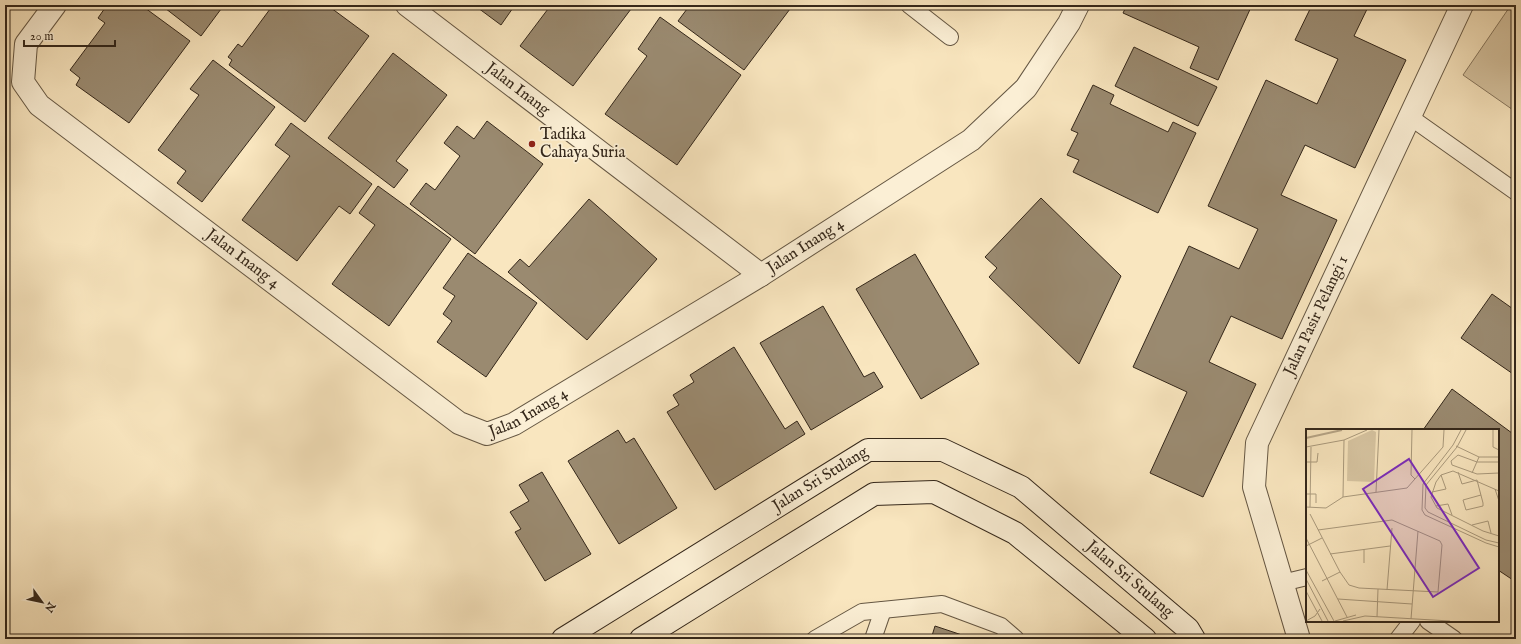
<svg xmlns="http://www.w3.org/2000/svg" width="1521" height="644" font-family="'IM FELL English',serif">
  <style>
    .green { fill: #d8c6a3; stroke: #86765e }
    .building { fill: #9a8a70; stroke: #34271a }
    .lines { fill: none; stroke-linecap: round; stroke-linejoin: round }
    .lane-casing { stroke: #655743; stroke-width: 18 }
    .street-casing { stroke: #655743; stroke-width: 24 }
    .secondary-casing { stroke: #34271a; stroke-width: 24 }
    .lane { stroke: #fbefd5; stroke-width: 16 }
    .street { stroke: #fbefd5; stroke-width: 22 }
    .secondary { stroke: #fbefd5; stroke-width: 22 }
    .poi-dot { fill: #8f2418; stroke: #fbefd5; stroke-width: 1.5 }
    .labels { text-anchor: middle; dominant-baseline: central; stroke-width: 3.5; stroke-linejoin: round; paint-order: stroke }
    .street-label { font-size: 16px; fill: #34271a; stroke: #fbefd5 }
    .poi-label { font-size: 16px; fill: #34271a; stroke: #fbefd5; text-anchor: start }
    .inset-river { fill: none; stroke: #b6a587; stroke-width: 2 }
    .inset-road { fill: none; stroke: #aa9a7d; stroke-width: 1 }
    .view { fill: #7b2cbf; fill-opacity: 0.15; stroke: #7b2cbf; stroke-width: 2 }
    .inset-edge { fill: none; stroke: #34271a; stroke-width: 2 }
  </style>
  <rect width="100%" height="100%" fill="#f9e6bf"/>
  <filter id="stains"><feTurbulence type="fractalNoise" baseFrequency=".005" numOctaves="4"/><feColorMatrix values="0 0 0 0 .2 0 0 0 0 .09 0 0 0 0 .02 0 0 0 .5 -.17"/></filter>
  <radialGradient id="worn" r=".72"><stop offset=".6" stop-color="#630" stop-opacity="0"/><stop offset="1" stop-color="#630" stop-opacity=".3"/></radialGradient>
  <path class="green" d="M 1511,5 L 1516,5 L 1516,112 L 1463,75 Z"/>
  <g class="building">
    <path d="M 107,5 L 115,5 L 119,8 L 122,5 L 141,5 L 190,41 L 129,123 L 76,85 L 80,78 L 70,70 L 105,23 L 98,18 Z"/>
    <path d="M 161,5 L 224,5 L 201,36 Z"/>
    <path d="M 273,5 L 327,5 L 369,36 L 305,122 L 229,65 L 232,60 L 228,57 L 238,44 L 242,47 Z"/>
    <path d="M 474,5 L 515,5 L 501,25 Z"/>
    <path d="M 551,5 L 634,5 L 573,86 L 520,46 Z"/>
    <path d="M 690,5 L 793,5 L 744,70 L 678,21 Z"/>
    <path d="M 1127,5 L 1252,5 L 1218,80 L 1190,68 L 1199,47 L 1123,13 Z"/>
    <path d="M 1312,5 L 1369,5 L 1354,36 L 1406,60 L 1355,168 L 1305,145 L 1281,195 L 1337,220 L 1282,339 L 1231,316 L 1209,362 L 1256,384 L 1203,497 L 1150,473 L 1187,392 L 1133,367 L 1189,246 L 1239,269 L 1258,229 L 1208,206 L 1266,80 L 1317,104 L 1338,59 L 1295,40 Z"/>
    <path d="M 660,17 L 741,75 L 677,165 L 605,114 L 647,56 L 638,49 Z"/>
    <path d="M 1134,47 L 1217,87 L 1198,126 L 1115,86 Z"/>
    <path d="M 393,53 L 447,95 L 396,161 L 408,170 L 394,188 L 328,138 Z"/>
    <path d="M 213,60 L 275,107 L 202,202 L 177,183 L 186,171 L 158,150 L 199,95 L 190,89 Z"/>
    <path d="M 1093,85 L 1114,95 L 1110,104 L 1168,132 L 1173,122 L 1196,133 L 1158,213 L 1073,172 L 1079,160 L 1067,155 L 1078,133 L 1071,130 Z"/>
    <path d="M 487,121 L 543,164 L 475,254 L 410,204 L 426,183 L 435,190 L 460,156 L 444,143 L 457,126 L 474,139 Z"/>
    <path d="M 291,123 L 372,184 L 350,214 L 339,206 L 297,261 L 242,220 L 290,156 L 275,145 Z"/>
    <path d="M 378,186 L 451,239 L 389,326 L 332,284 L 375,225 L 359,213 Z"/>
    <path d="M 1041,198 L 1121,276 L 1079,364 L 989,277 L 997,268 L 985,257 Z"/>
    <path d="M 589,199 L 657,259 L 587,340 L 508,272 L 520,259 L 529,267 Z"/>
    <path d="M 468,253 L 537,303 L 486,377 L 437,342 L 452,321 L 443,314 L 455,296 L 443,288 Z"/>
    <path d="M 915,254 L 979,364 L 921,399 L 856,289 Z"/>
    <path d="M 1492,294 L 1516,311 L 1516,376 L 1461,338 Z"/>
    <path d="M 823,306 L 864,377 L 874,372 L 883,387 L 811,430 L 760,343 Z"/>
    <path d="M 734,347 L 785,429 L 797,421 L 805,434 L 715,490 L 667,412 L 679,405 L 673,395 L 694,382 L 690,375 Z"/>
    <path d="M 1452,389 L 1516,436 L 1516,499 L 1512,505 L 1516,508 L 1516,582 L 1498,570 L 1498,430 L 1423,430 Z"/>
    <path d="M 618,430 L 626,443 L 634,438 L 677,508 L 619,544 L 568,461 Z"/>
    <path d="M 542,472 L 591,554 L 545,581 L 515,532 L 521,529 L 510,512 L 529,501 L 519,485 Z"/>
    <path d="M 935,626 L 968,637 L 967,639 L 931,639 Z"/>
  </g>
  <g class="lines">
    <defs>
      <g id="lane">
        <path d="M 909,5 L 950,37"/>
        <path d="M 1410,117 L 1516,192"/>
        <path d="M 1282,583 L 1307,577"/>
        <path d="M 1428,621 L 1454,639"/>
        <path d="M 815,639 L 862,612 L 942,604 L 1001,626 L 1016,639"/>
        <path d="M 873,639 L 883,610"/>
        <path d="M 1398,639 L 1412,621"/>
      </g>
      <g id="street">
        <path id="s1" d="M 55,5 L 26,44 L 23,82 L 39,105 L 459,423 L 487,434 L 514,424 L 761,275 L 971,140 L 1026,88 L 1069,23 L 1078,5"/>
        <path id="s2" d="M 407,5 L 761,275"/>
        <path id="s3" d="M 1299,639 L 1254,487 L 1257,443 L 1462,5"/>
      </g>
      <g id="secondary">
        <path id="s4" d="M 563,639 L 868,450 L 943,450 L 1021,487 L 1188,629 L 1194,639"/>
        <path d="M 641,639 L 874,494 L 934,492 L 1015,533 L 1145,639"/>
      </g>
    </defs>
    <use href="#lane" class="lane-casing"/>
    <use href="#street" class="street-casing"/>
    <use href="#secondary" class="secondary-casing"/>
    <use href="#lane" class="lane"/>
    <use href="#street" class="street"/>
    <use href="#secondary" class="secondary"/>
  </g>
  <circle class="poi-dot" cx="532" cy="144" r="4"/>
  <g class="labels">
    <g class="street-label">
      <text stroke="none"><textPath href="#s2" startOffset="139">Jalan Inang</textPath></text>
      <text stroke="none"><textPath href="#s1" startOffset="1042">Jalan Inang 4</textPath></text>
      <text stroke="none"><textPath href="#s1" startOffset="370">Jalan Inang 4</textPath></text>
      <text stroke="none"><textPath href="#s3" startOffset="343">Jalan Pasir Pelangi 1</textPath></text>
      <text stroke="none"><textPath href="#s1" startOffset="718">Jalan Inang 4</textPath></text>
      <text stroke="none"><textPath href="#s4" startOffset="303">Jalan Sri Stulang</textPath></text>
      <text stroke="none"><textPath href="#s4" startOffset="663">Jalan Sri Stulang</textPath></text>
    </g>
    <g class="poi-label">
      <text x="540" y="135">Tadika<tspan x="540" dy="18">Cahaya Suria</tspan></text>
    </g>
  </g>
  <g transform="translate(1306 429)">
    <rect width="193" height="193" fill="#f9e6bf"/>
    <path d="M 66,1 L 70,3 L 68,53 L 41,52 L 42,12 Z" fill="#d8c6a3"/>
    <path class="inset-river" d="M 0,9 L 36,1"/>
    <path class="inset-road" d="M 106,1 L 105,46 L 109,50M 155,1 L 147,16 L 117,55 L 116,81 L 119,86 L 180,114 L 193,118M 160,1 L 151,18 L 120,56 L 119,79 L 122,83 L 180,111 L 193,114M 187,1 L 187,18 L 193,21M 150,17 L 173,28 L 193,28M 0,18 L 38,11 L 61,1M 0,33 L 11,33 L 12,24M 193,33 L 171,33 L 152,26 L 145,32 L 146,36 L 171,45 L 193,44M 152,43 L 156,55 L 171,51 L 177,74 L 177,77 L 160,81 L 157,71 L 175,66M 166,44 L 173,28M 189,60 L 193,72M 193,62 L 147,42 L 135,46 L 130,53 L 125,68 L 131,79 L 177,102 L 193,107M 70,63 L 73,1M 126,63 L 140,60 L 135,46M 0,65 L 10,65 L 10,74M 37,68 L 38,11M 130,77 L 142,75 L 146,86M 0,78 L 20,79 L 37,68 L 101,59 L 137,18 L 138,1M 4,78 L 5,18M 4,85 L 34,143 L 43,156 L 53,159 L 132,163 L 136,116 L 134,112 L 86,91 L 12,101M 166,96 L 182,92 L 185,104M 0,109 L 41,188M 0,117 L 16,109M 24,125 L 84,117M 58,134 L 58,120M 0,141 L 28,192M 0,150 L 22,192M 16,152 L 34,143M 81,161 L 86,99M 0,162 L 16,192M 32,170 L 106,175M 71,188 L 72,160M 105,190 L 112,102M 0,192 L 9,187 L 14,180M 29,192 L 50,186M 37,192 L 59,187 L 144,192"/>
    <path class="view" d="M 103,30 L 173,139 L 127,168 L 57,60 Z"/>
    <rect width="193" height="193" class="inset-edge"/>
  </g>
  <rect width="1521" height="644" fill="none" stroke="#f9e6bf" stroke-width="20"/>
  <rect x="6" y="6" width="1509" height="632" fill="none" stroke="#34271a" stroke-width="2"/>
  <rect x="10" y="10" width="1501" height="624" fill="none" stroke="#34271a"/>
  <g transform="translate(42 602) rotate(123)" stroke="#fbefd5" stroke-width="3" paint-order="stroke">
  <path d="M0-3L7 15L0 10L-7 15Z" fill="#34271a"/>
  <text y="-6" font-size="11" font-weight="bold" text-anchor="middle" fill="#34271a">N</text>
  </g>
  <path d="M24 40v6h91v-6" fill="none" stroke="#34271a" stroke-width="2"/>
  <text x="30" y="40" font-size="12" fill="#34271a" stroke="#fbefd5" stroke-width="3" paint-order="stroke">20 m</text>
  <rect width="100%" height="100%" filter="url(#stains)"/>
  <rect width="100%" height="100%" fill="url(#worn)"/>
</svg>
